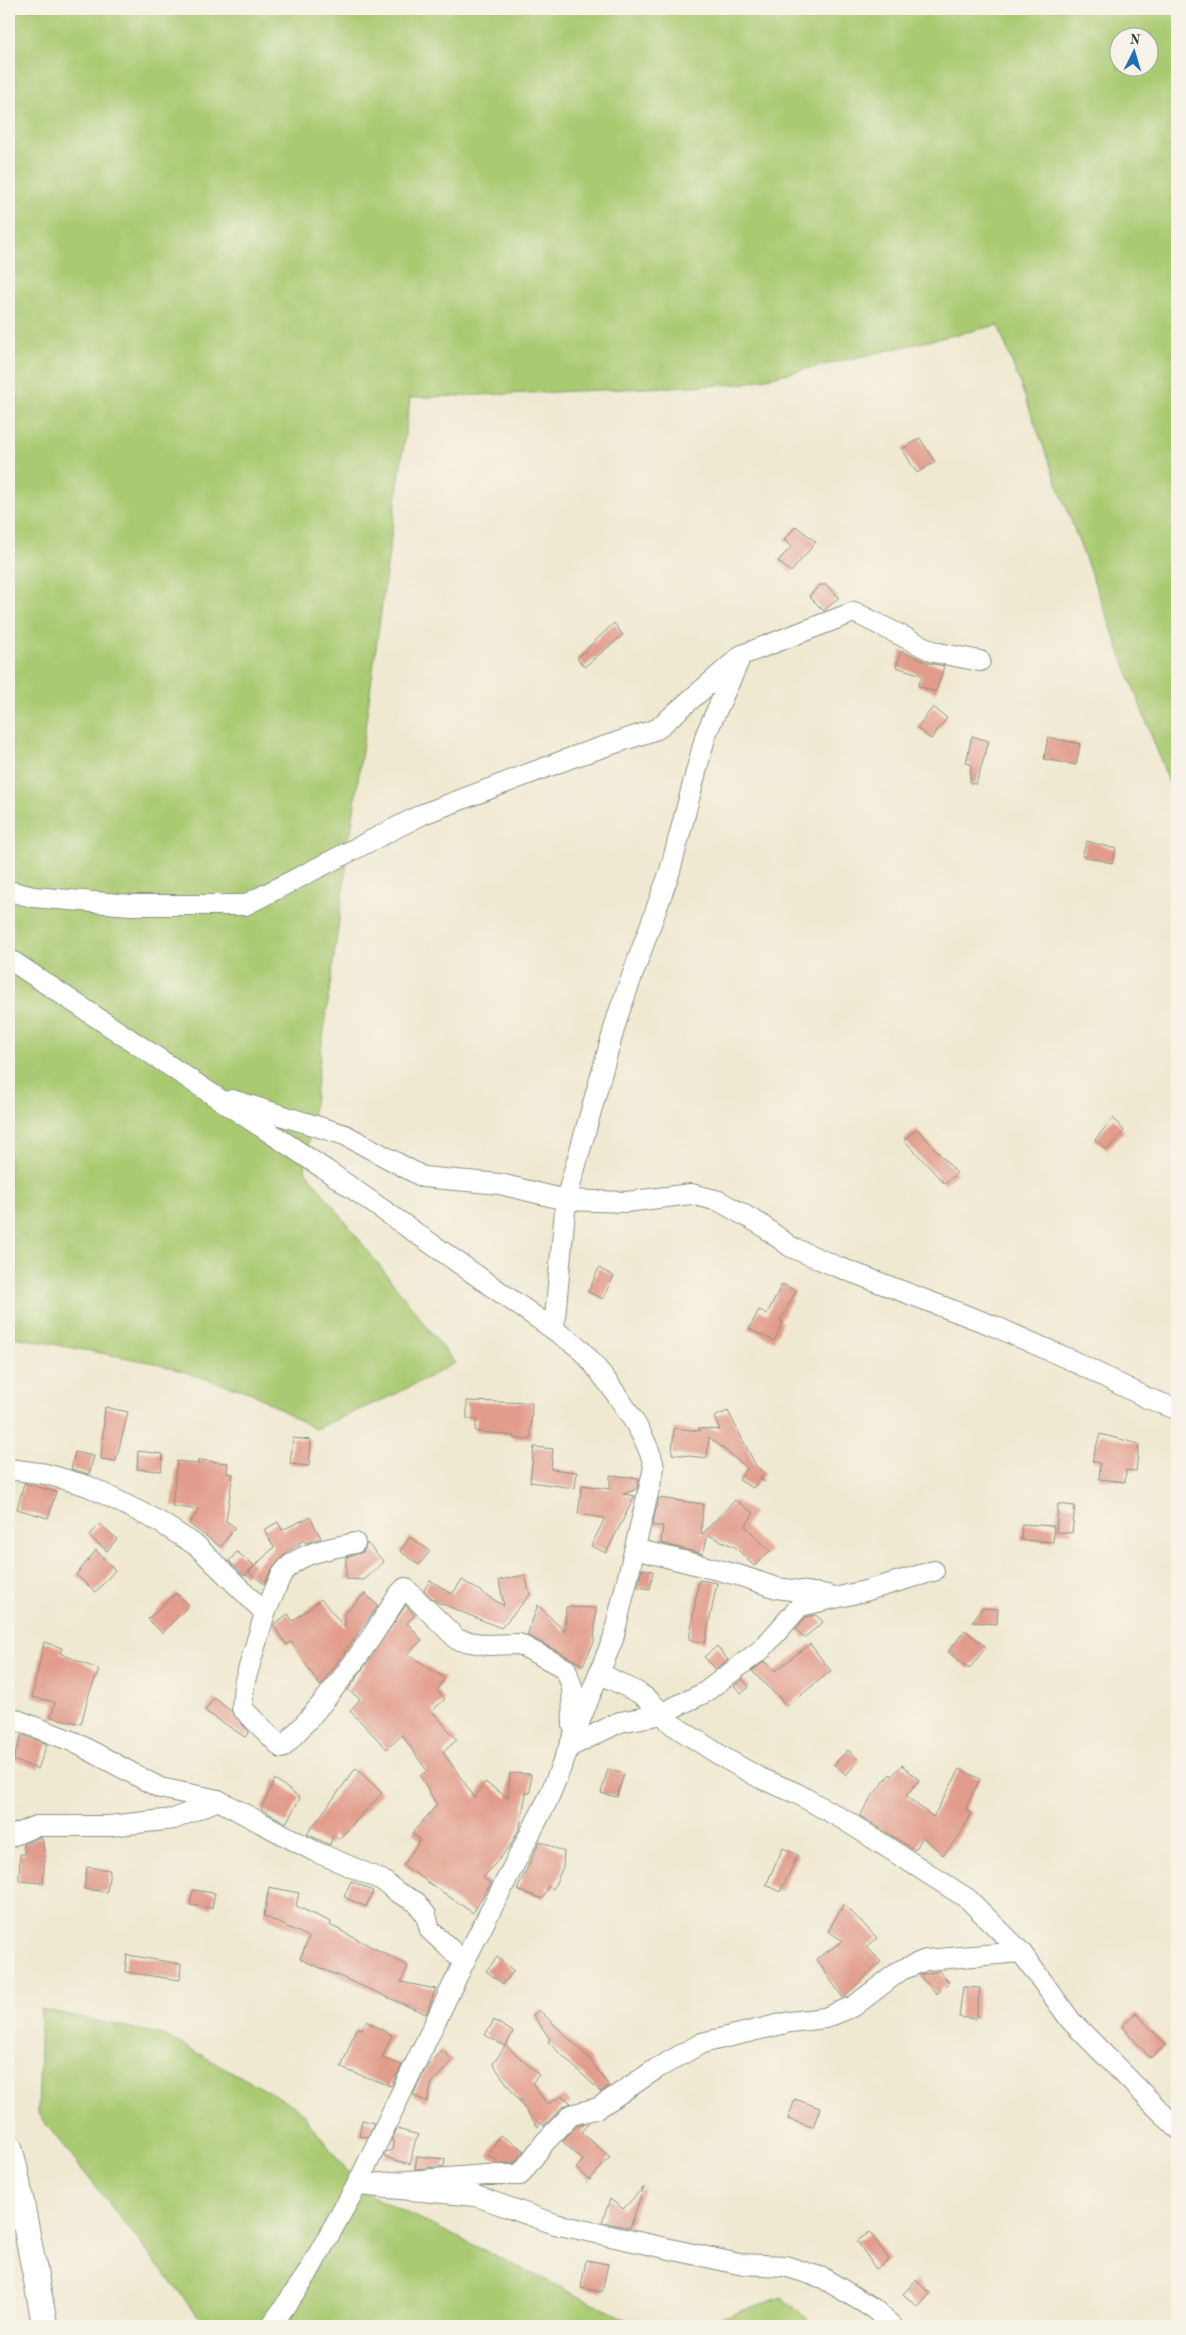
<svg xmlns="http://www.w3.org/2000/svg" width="1186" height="2335" font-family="'Old Standard TT',serif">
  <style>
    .green { fill: #aaca72; stroke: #648453; fill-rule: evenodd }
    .building { fill: #e29c8c }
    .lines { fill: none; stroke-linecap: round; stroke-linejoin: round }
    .minor-casing { stroke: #889382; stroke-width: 22 }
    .tertiary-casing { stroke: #889382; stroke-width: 27 }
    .minor { stroke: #fff; stroke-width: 20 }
    .tertiary { stroke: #fff; stroke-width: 25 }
  </style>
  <rect width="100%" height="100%" fill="#f7f3e8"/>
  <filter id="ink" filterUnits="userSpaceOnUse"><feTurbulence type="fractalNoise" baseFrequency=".02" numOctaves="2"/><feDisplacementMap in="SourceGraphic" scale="10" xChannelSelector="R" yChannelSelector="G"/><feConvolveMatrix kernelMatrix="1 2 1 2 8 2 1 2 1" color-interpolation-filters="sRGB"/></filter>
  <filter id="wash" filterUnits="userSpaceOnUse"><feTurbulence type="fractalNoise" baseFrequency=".0096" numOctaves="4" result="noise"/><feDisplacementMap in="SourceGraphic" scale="20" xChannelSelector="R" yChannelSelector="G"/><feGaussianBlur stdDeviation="1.12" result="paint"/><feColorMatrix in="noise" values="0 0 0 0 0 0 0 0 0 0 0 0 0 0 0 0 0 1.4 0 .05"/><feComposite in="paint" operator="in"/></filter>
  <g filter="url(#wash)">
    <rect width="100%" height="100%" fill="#f0e9d1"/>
    <g class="green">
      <path d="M 9,9 L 1177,9 L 1177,804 L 998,325 L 741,384 L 410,398 L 305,1170 L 455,1363 L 398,1393 L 315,1429 L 252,1393 L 155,1363 L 9,1336 ZM 1118,38 L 1148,38 L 1148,68 L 1118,68 Z"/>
      <path d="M 41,2009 L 164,2035 L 297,2107 L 364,2192 L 640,2326 L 206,2326 L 38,2114 Z"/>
      <path d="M 782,2297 L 816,2326 L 697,2326 Z"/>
    </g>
    <g id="blocks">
      <g class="building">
        <path d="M 920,438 L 935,462 L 917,473 L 902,449 Z"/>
        <path d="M 796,526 L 816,542 L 791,572 L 778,561 L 792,546 L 784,540 Z"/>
        <path d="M 820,585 L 826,585 L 839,597 L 824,611 L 809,596 Z"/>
        <path d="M 614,623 L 623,635 L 584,667 L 577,658 Z"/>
        <path d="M 901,651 L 929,663 L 944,666 L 936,692 L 918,686 L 922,675 L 896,667 Z"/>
        <path d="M 933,707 L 947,718 L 931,739 L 917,728 Z"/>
        <path d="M 972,736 L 989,741 L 976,784 L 970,783 L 971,764 L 966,763 Z"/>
        <path d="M 1048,737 L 1080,744 L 1076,765 L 1044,759 Z"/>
        <path d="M 1087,841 L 1116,849 L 1112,863 L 1082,856 Z"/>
        <path d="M 1113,1118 L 1124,1131 L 1107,1150 L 1095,1140 Z"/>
        <path d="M 917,1129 L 957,1173 L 945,1184 L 904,1140 Z"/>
        <path d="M 599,1268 L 614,1276 L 603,1299 L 588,1292 Z"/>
        <path d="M 782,1284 L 796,1291 L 780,1321 L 783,1322 L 774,1341 L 749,1329 L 759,1310 L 767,1314 Z"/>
        <path d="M 467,1401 L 532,1403 L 531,1439 L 514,1439 L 514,1436 L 475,1431 L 477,1419 L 467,1419 Z"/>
        <path d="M 105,1407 L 128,1412 L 116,1461 L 101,1459 Z"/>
        <path d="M 728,1411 L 756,1466 L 765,1473 L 761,1477 L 764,1482 L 760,1479 L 753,1488 L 739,1480 L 747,1468 L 709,1437 L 707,1458 L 672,1454 L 674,1428 L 701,1431 L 698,1428 L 720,1430 L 714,1417 Z"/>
        <path d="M 1100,1434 L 1139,1444 L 1136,1471 L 1126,1470 L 1125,1482 L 1099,1479 L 1100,1463 L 1092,1461 Z"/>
        <path d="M 293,1438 L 311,1440 L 309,1466 L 290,1464 Z"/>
        <path d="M 534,1447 L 553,1449 L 551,1469 L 577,1472 L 575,1488 L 530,1482 Z"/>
        <path d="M 138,1451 L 163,1454 L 161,1471 L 137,1469 Z"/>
        <path d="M 75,1452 L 94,1456 L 89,1474 L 71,1469 Z"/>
        <path d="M 198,1460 L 228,1463 L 227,1473 L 233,1474 L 226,1521 L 235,1527 L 221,1547 L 189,1524 L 199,1510 L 172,1506 L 177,1461 L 198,1464 Z"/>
        <path d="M 610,1475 L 639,1478 L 637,1489 L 623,1494 L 635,1496 L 606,1553 L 591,1546 L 605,1518 L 578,1514 L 582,1485 L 610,1489 Z"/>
        <path d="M 24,1483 L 56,1492 L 48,1518 L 17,1509 Z"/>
        <path d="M 659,1498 L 703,1504 L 701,1535 L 735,1500 L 754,1513 L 745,1526 L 770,1551 L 754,1566 L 735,1547 L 708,1535 L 703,1554 L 661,1543 L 663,1526 L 652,1526 Z"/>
        <path d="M 1058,1504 L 1075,1506 L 1072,1533 L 1056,1532 Z"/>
        <path d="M 310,1517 L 321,1538 L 306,1543 L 304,1540 L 287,1552 L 272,1569 L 264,1584 L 249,1572 L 274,1547 L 264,1530 L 278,1522 L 282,1530 Z"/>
        <path d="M 100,1524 L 117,1539 L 107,1551 L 89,1536 Z"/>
        <path d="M 1022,1524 L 1054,1526 L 1053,1542 L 1021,1540 Z"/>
        <path d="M 410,1537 L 430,1551 L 419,1565 L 400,1551 Z"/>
        <path d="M 367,1543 L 384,1562 L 364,1580 L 346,1579 L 346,1557 L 363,1552 Z"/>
        <path d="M 96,1550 L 115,1570 L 96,1592 L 76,1575 Z"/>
        <path d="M 237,1552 L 254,1565 L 245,1576 L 229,1561 Z"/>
        <path d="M 642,1569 L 653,1571 L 650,1589 L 638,1587 Z"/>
        <path d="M 525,1575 L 530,1595 L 501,1628 L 435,1601 L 424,1590 L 430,1580 L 452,1594 L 462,1580 L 504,1606 L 499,1580 Z"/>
        <path d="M 699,1580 L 717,1583 L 705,1643 L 689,1640 Z"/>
        <path d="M 176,1593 L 189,1605 L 162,1633 L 148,1619 Z"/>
        <path d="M 365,1593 L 378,1606 L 320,1686 L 291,1642 L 287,1645 L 274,1626 L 274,1624 L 288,1614 L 293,1621 L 321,1599 L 345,1628 L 345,1613 Z"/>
        <path d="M 406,1605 L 415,1615 L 407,1623 L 422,1640 L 407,1654 L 445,1678 L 437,1690 L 445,1699 L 432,1711 L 457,1740 L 443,1752 L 475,1798 L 485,1782 L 508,1798 L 510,1773 L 531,1774 L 530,1793 L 526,1793 L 520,1827 L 510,1846 L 483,1878 L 491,1883 L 473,1913 L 403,1865 L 420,1840 L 412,1833 L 437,1805 L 420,1776 L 427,1771 L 402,1735 L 387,1749 L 350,1711 L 360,1699 L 348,1690 Z"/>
        <path d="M 538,1605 L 565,1632 L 566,1607 L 596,1608 L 594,1642 L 583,1665 L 527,1635 Z"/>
        <path d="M 982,1608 L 998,1609 L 997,1624 L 972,1622 Z"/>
        <path d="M 816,1615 L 823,1622 L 804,1638 L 796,1629 L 806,1617 Z"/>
        <path d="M 965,1630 L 986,1647 L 969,1669 L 948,1652 Z"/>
        <path d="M 44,1642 L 62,1648 L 60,1653 L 99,1670 L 89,1694 L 81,1724 L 51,1717 L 55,1702 L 32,1697 Z"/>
        <path d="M 810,1644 L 831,1671 L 787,1706 L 752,1671 L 765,1661 L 775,1671 Z"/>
        <path d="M 717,1646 L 728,1660 L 716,1669 L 704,1657 Z"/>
        <path d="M 743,1679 L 749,1687 L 742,1693 L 734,1686 Z"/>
        <path d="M 214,1698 L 231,1711 L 249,1732 L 245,1737 L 205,1711 Z"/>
        <path d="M 22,1735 L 47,1744 L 38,1769 L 13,1760 Z"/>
        <path d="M 848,1750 L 859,1760 L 846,1775 L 834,1764 Z"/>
        <path d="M 902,1765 L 919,1780 L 906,1796 L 933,1817 L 960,1769 L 980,1779 L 965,1809 L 972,1813 L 958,1838 L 943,1855 L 923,1837 L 915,1850 L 860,1816 L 870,1799 L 890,1774 L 892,1776 Z"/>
        <path d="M 356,1768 L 382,1793 L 339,1839 L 333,1835 L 330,1845 L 307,1834 Z"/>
        <path d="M 608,1769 L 624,1774 L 617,1797 L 601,1793 Z"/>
        <path d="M 275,1779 L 300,1798 L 286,1823 L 261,1809 Z"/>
        <path d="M 38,1838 L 42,1838 L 45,1856 L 43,1883 L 19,1881 L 20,1854 L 25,1854 L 23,1844 Z"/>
        <path d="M 540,1841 L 564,1852 L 563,1867 L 553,1889 L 548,1886 L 543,1899 L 517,1890 Z"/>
        <path d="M 783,1848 L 798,1855 L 780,1892 L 766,1885 Z"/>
        <path d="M 87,1867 L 110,1870 L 107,1892 L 84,1889 Z"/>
        <path d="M 351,1881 L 373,1891 L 366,1907 L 344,1897 Z"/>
        <path d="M 269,1887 L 299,1893 L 296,1906 L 331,1922 L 330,1925 L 408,1966 L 401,1982 L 436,1989 L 426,2014 L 300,1959 L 309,1937 L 264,1916 Z"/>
        <path d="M 193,1890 L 215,1893 L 212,1908 L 190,1905 Z"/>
        <path d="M 844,1904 L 877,1938 L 867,1947 L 881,1962 L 843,1998 L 816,1959 L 843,1941 L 828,1931 Z"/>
        <path d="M 127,1955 L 181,1964 L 180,1980 L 125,1972 Z"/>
        <path d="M 497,1957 L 514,1971 L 503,1984 L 486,1971 Z"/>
        <path d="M 939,1971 L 949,1982 L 937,1994 L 919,1975 Z"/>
        <path d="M 963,1987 L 980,1988 L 976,2019 L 959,2017 Z"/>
        <path d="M 539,2010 L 589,2058 L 609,2086 L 601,2092 L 548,2042 L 550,2039 L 533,2015 Z"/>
        <path d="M 1136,2013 L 1166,2045 L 1150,2058 L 1122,2026 Z"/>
        <path d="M 494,2020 L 513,2032 L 506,2045 L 539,2075 L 532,2083 L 547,2104 L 563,2096 L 571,2103 L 562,2107 L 544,2126 L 541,2122 L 538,2127 L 520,2102 L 522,2099 L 519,2101 L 493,2064 L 505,2046 L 485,2035 Z"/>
        <path d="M 366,2021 L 392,2035 L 382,2058 L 402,2065 L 391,2086 L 341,2068 L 356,2028 L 362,2029 Z"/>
        <path d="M 441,2050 L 453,2060 L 432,2083 L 427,2102 L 413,2095 L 426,2068 Z"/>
        <path d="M 795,2099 L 820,2108 L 813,2127 L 788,2119 Z"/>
        <path d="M 362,2120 L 374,2123 L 367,2137 L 359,2136 Z"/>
        <path d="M 589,2123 L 581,2132 L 610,2157 L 590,2180 L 576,2168 L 583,2160 L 562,2141 L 577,2126 Z"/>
        <path d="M 397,2129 L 419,2135 L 415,2142 L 410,2164 L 384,2157 L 386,2152 L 392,2150 L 394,2141 L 391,2141 Z"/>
        <path d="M 500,2135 L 524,2150 L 514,2163 L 501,2163 L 488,2155 Z"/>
        <path d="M 417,2156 L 445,2159 L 444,2166 L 415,2169 Z"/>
        <path d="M 644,2187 L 630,2228 L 602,2222 L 610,2199 L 623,2209 Z"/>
        <path d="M 870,2232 L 889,2260 L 876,2269 L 857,2241 Z"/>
        <path d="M 586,2260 L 608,2264 L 602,2292 L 581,2288 Z"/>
        <path d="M 916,2280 L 930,2294 L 918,2307 L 903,2294 Z"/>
      </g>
    </g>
  </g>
  <g filter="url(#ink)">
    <use href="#blocks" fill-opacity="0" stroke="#889382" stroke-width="1"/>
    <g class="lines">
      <defs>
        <g id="minor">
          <path d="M 9,891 L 33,897 L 131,905 L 245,905 L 423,814 L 573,757 L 657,729 L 742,655 L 854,612 L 934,652 L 980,661"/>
          <path d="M 9,959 L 329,1172 L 577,1346 C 600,1369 650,1436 654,1468 L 613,1639 L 548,1799 L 464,1962 L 357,2185 L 306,2276 L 271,2326"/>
          <path d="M 232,1100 L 345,1135 L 423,1177 L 500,1184 L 566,1200 L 626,1202 L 691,1194 L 719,1201 L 760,1224 L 791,1247 L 838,1267 L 994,1326 L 1071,1360 L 1147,1398 L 1177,1409"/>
          <path d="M 554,1328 L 566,1200 L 618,1015 L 670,871 L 706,734 L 738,663"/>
          <path d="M 9,1469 L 46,1474 L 88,1486 L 158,1521 L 197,1546 L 265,1613 L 244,1684 L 242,1708 L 282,1748 C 327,1702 366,1648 399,1594 L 405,1588 L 458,1640 L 488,1645 L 519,1644 L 566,1669 L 572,1687 L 573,1726"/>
          <path d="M 635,1549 L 738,1575 L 777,1588 L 827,1595"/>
          <path d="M 265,1613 C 271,1601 275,1588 281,1576 C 295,1552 330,1549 355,1543"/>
          <path d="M 599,1673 L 639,1693 L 650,1701 L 673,1725 L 726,1759 L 760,1778 L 796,1793 L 846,1821 L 968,1899 L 1021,1952 L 1071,2021 L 1177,2128"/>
          <path d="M 9,1717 L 74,1742 L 160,1788 L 218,1800 L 314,1851 L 382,1880 L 397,1892 L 416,1902 L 426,1915 L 430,1930 L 464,1962"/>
          <path d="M 569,1747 L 620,1722 L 658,1715 L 704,1693 L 762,1649 L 800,1606 L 865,1591 L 934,1571"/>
          <path d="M 9,1837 L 36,1826 L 109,1826 L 174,1819 L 218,1800"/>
          <path d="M 892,2326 L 874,2309 L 823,2278 L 785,2266 L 739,2264 L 555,2224 L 476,2196 L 357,2185 L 486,2175 L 520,2175 L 545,2142 L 571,2115 L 598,2108 L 656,2069 L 702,2043 L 790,2022 L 825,2018 L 854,2006 L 901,1970 L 926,1960 L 1021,1952"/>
        </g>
        <path id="tertiary" d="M 9,2146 L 14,2164 L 45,2326"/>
      </defs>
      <use href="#minor" class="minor-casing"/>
      <use href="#tertiary" class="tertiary-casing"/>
      <use href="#minor" class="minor"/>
      <use href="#tertiary" class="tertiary"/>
    </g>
  </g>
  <rect width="1186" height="2335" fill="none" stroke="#f7f3e8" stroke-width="30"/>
  <g transform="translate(1134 52) rotate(5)"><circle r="24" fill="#f7f3e8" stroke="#a1aaa0"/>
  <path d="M0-4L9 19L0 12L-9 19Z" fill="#1f6fb2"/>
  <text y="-8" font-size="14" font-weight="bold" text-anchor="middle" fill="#1f3d34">N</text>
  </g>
</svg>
